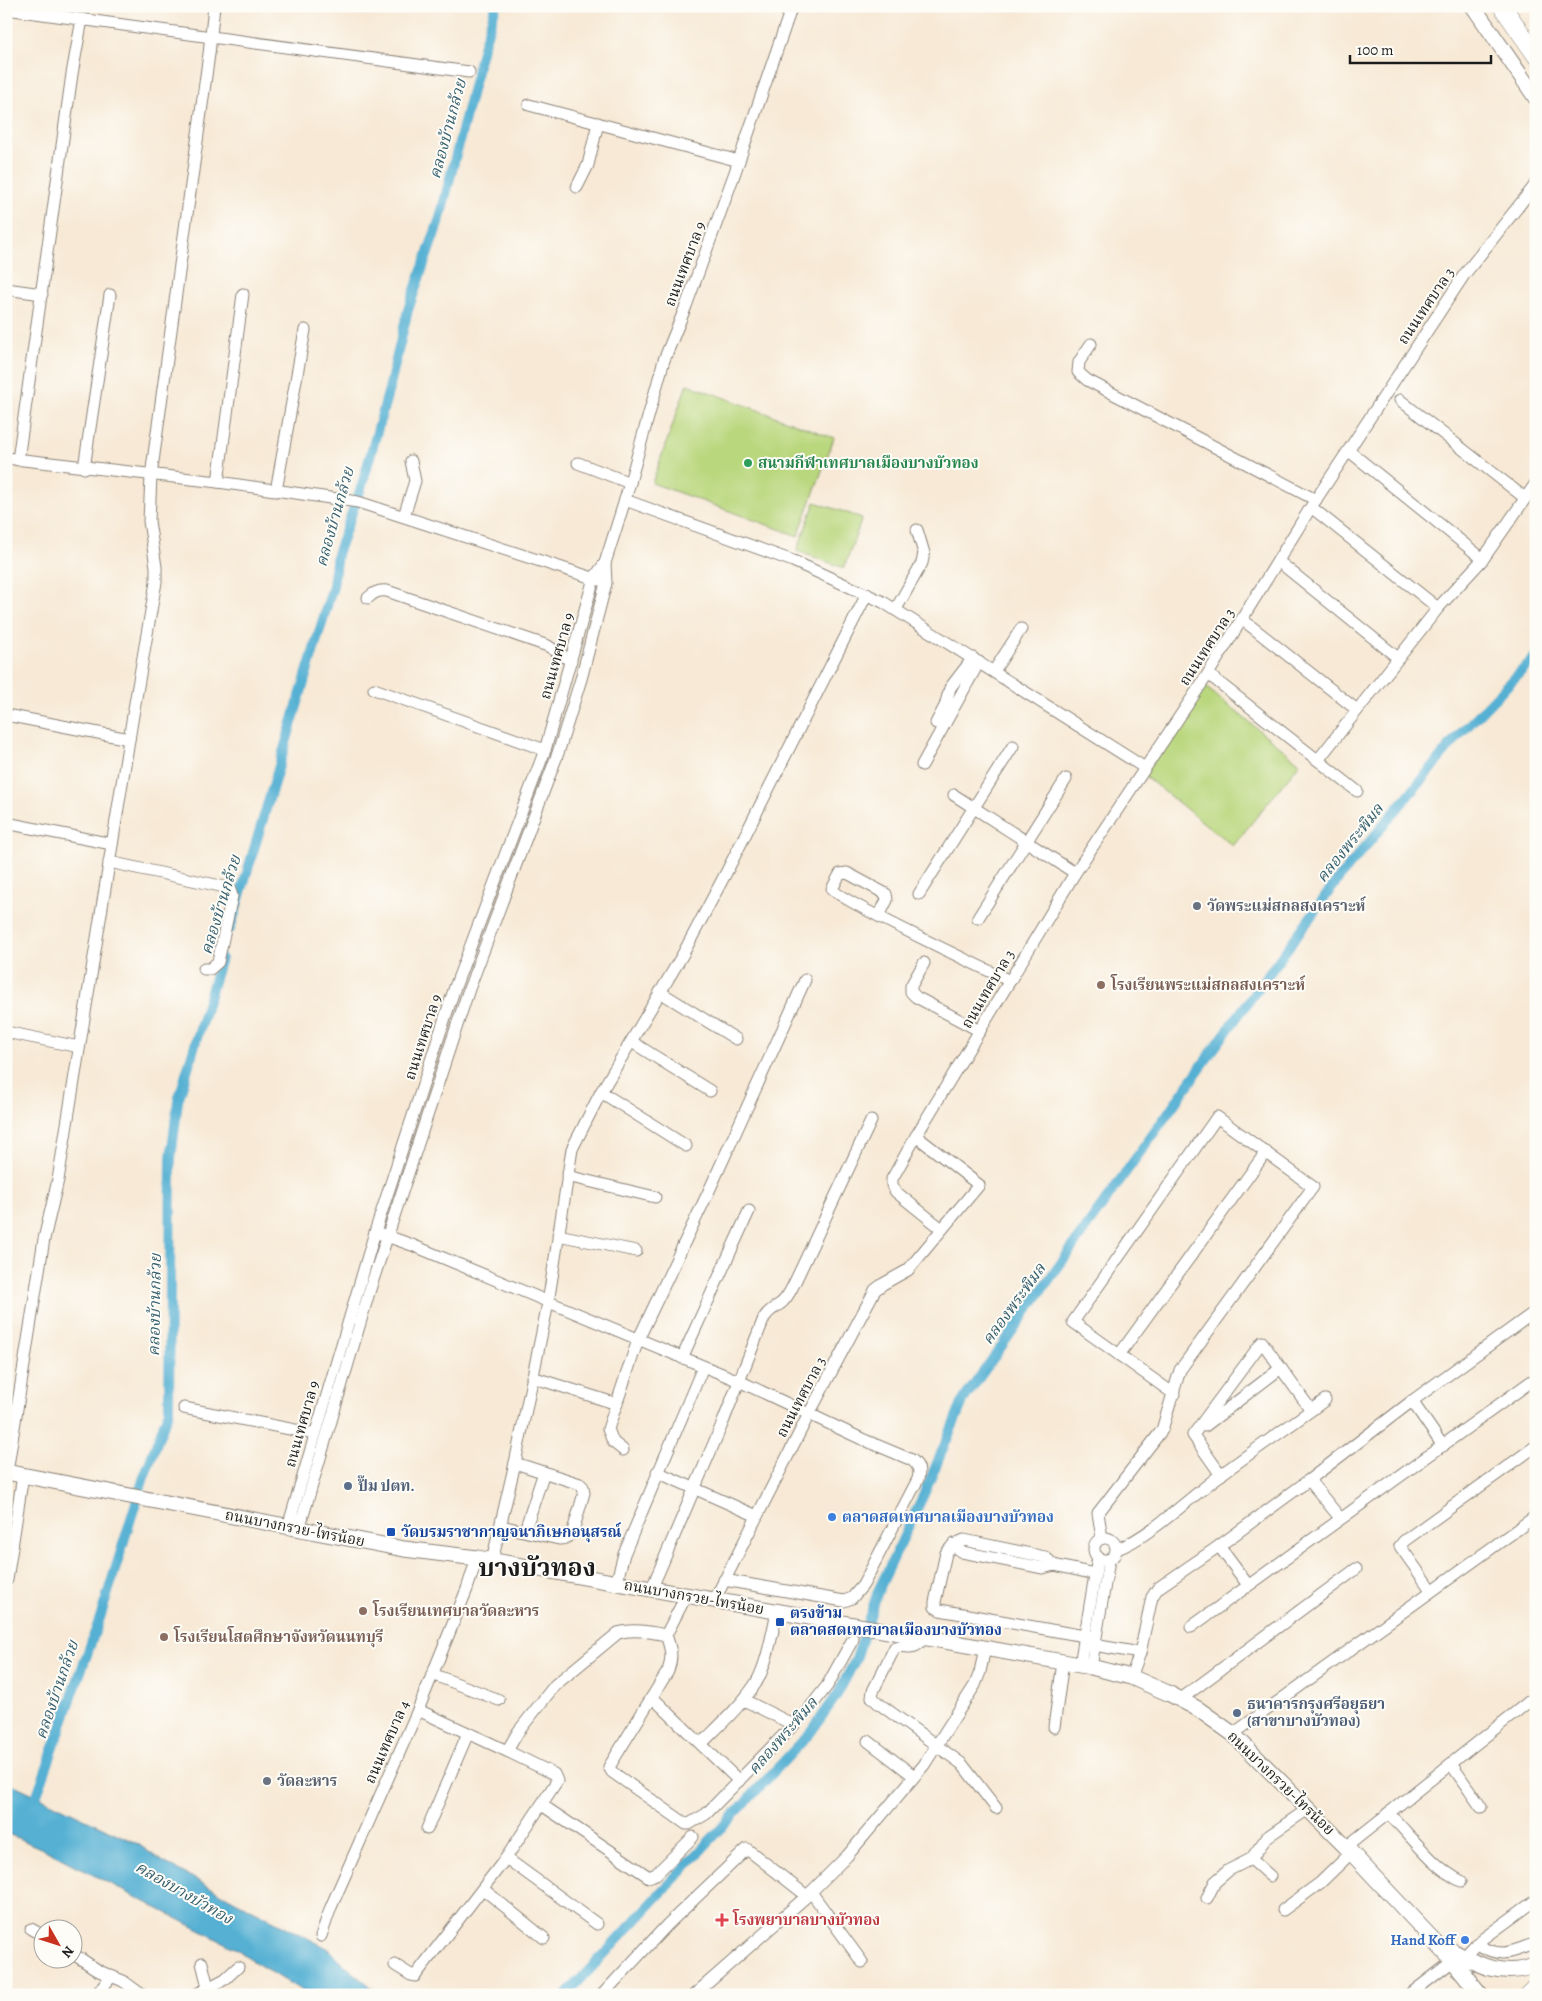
<svg xmlns="http://www.w3.org/2000/svg" width="1542" height="2001" font-family="Alegreya,'Noto Serif Thai',serif">
  <style>
    .green { fill: #b9d77d; stroke: #6a7a4c }
    .water { fill: #55b0d3; stroke: #386678 }
    .lines { fill: none; stroke-linecap: round; stroke-linejoin: round }
    .canal { stroke: #55b0d3; stroke-width: 10 }
    .minor-casing { stroke: #8a8278; stroke-width: 13 }
    .secondary-casing { stroke: #8a8278; stroke-width: 17 }
    .primary-casing { stroke: #8a8278; stroke-width: 19 }
    .trunk-casing { stroke: #8a8278; stroke-width: 19 }
    .minor { stroke: #fff; stroke-width: 11 }
    .secondary { stroke: #fff; stroke-width: 15 }
    .primary { stroke: #fff; stroke-width: 18 }
    .trunk { stroke: #fff; stroke-width: 18 }
    .leisure-dot { fill: #2e9e5b; stroke: #fdfcf7; stroke-width: 2 }
    .worship-dot { fill: #6b7280; stroke: #fdfcf7; stroke-width: 2 }
    .education-dot { fill: #8d6e63; stroke: #fdfcf7; stroke-width: 2 }
    .service-dot { fill: #5c6f8a; stroke: #fdfcf7; stroke-width: 2 }
    .shop-dot { fill: #3f7fe0; stroke: #fdfcf7; stroke-width: 2 }
    .transit-dot { fill: #1a4fb4; stroke: #fdfcf7; stroke-width: 2 }
    .health-dot { fill: #e0444e; stroke: #fdfcf7; stroke-width: 2 }
    .labels { text-anchor: middle; dominant-baseline: central; stroke-width: 4; stroke-linejoin: round; paint-order: stroke }
    .street-label { font-size: 15px; fill: #1c1c1c; stroke: #fdfcf7 }
    .leisure-label { font-size: 15px; font-weight: bold; fill: #27864d; stroke: #fdfcf7; text-anchor: start }
    .worship-label { font-size: 15px; font-weight: bold; fill: #5b616d; stroke: #fdfcf7; text-anchor: start }
    .education-label { font-size: 15px; font-weight: bold; fill: #785e54; stroke: #fdfcf7; text-anchor: start }
    .service-label { font-size: 15px; font-weight: bold; fill: #4e5e75; stroke: #fdfcf7; text-anchor: start }
    .shop-label { font-size: 15px; font-weight: bold; fill: #366cbe; stroke: #fdfcf7; text-anchor: start }
    .transit-label { font-size: 15px; font-weight: bold; fill: #164399; stroke: #fdfcf7; text-anchor: start }
    .health-label { font-size: 15px; font-weight: bold; fill: #be3a42; stroke: #fdfcf7; text-anchor: start }
    .water-label { font-size: 16px; font-style: italic; fill: #365f6e; stroke: #fdfcf7 }
    .town-label { font-size: 25px; font-weight: bold; fill: #1c1c1c; stroke: #fdfcf7 }
  </style>
  <rect width="100%" height="100%" fill="#fdfcf7"/>
  <filter id="ink" filterUnits="userSpaceOnUse"><feTurbulence type="fractalNoise" baseFrequency=".02" numOctaves="2"/><feDisplacementMap in="SourceGraphic" scale="10" xChannelSelector="R" yChannelSelector="G"/><feConvolveMatrix kernelMatrix="1 2 1 2 8 2 1 2 1" color-interpolation-filters="sRGB"/></filter>
  <filter id="wash" filterUnits="userSpaceOnUse"><feTurbulence type="fractalNoise" baseFrequency=".0096" numOctaves="4" result="noise"/><feDisplacementMap in="SourceGraphic" scale="20" xChannelSelector="R" yChannelSelector="G"/><feGaussianBlur stdDeviation="1.12" result="paint"/><feColorMatrix in="noise" values="0 0 0 0 0 0 0 0 0 0 0 0 0 0 0 0 0 1.4 0 .05"/><feComposite in="paint" operator="in"/></filter>
  <g filter="url(#wash)">
    <rect width="100%" height="100%" fill="#f7e9d5"/>
    <g class="green">
      <path d="M 687,384 L 834,438 L 798,536 L 652,483 Z"/>
      <path d="M 815,502 L 862,518 L 844,568 L 797,551 Z"/>
      <path d="M 1203,685 L 1300,763 L 1233,846 L 1142,774 Z"/>
    </g>
    <path class="water" d="M 6,1781 L 138,1844 L 160,1860 L 239,1903 L 329,1949 L 343,1964 L 381,1995 L 309,1995 L 243,1955 L 240,1951 L 45,1850 L 6,1833 Z"/>
    <g class="lines">
      <g class="canal">
        <path d="M 230,929 L 333,586 L 337,554 L 362,485 L 389,389 L 408,310 L 440,218 L 483,47 L 496,6"/>
        <path d="M 32,1809 L 101,1615 L 143,1480 L 169,1410 L 171,1158 L 178,1101 L 221,958"/>
        <path d="M 566,1995 L 811,1732 L 837,1695 L 856,1659 L 878,1591 L 924,1494 L 964,1399 L 1213,1050 L 1339,878 L 1460,734 L 1536,656"/>
      </g>
    </g>
  </g>
  <g filter="url(#ink)">
    <g class="lines">
      <defs>
        <g id="minor">
          <path d="M 6,9 L 469,72"/>
          <path d="M 529,105 L 739,161"/>
          <path d="M 577,187 L 588,165 L 598,123"/>
          <path d="M 6,289 L 42,294"/>
          <path d="M 1091,344 L 1079,362 L 1078,372 L 1087,380 L 1316,500"/>
          <path d="M 1400,400 L 1525,498"/>
          <path d="M 1349,451 L 1483,559"/>
          <path d="M 6,458 L 218,482 L 358,502 L 599,580"/>
          <path d="M 18,460 L 72,74 L 82,19"/>
          <path d="M 578,463 L 630,483"/>
          <path d="M 84,468 L 110,295"/>
          <path d="M 218,482 L 243,294"/>
          <path d="M 276,491 L 305,330"/>
          <path d="M 625,500 L 793,561 L 883,602 L 1145,768"/>
          <path d="M 1311,507 L 1438,608"/>
          <path d="M 404,516 L 415,481 L 411,461"/>
          <path d="M 1278,561 L 1398,658"/>
          <path d="M 368,598 C 374,592 379,590 387,591 L 548,646 L 571,661"/>
          <path d="M 896,609 L 922,563 L 924,553 L 917,530"/>
          <path d="M 1243,620 L 1357,710"/>
          <path d="M 994,671 L 1021,629"/>
          <path d="M 1208,674 L 1357,791"/>
          <path d="M 374,689 L 545,750"/>
          <path d="M 6,715 L 129,739"/>
          <path d="M 936,723 L 945,706 L 950,688 L 973,658"/>
          <path d="M 1318,760 L 1438,608 L 1483,559 L 1536,483"/>
          <path d="M 922,765 L 979,662"/>
          <path d="M 954,795 L 1075,873"/>
          <path d="M 6,823 L 112,844"/>
          <path d="M 109,862 L 225,887 L 230,890 L 232,896 L 218,962 L 210,969 L 204,969"/>
          <path d="M 919,894 L 1013,746"/>
          <path d="M 879,916 L 887,900 L 886,894 L 847,873 L 840,874 L 832,889 C 838,899 987,970 1010,981"/>
          <path d="M 978,918 L 1066,779"/>
          <path d="M 924,963 L 911,986 L 911,992 L 916,997 L 980,1031"/>
          <path d="M 660,992 L 736,1039"/>
          <path d="M 6,1032 L 79,1047"/>
          <path d="M 632,1042 L 710,1091"/>
          <path d="M 601,1092 L 686,1146"/>
          <path d="M 567,1176 L 655,1197"/>
          <path d="M 942,1229 L 896,1192 L 892,1185 L 892,1179 L 916,1136 L 1075,873 L 1208,674 L 1311,507 L 1464,275 L 1536,184"/>
          <path d="M 381,1234 L 412,1245 L 739,1381 L 862,1439 L 912,1460 C 919,1466 920,1470 918,1479 L 863,1585 L 852,1598 L 844,1601 L 724,1580"/>
          <path d="M 558,1235 L 636,1251"/>
          <path d="M 1119,1355 L 1266,1152"/>
          <path d="M 682,1358 L 749,1211"/>
          <path d="M 532,1377 L 617,1404"/>
          <path d="M 1412,1401 L 1536,1311"/>
          <path d="M 184,1408 L 315,1434"/>
          <path d="M 1205,1426 L 1281,1368"/>
          <path d="M 623,1450 L 613,1442 L 608,1429 L 638,1340 L 708,1193 L 805,980"/>
          <path d="M 7,1472 L 44,1239 L 58,1180 L 133,715 L 156,582 L 156,567 L 149,521 L 151,476 L 209,54 L 214,6"/>
          <path d="M 657,1472 L 757,1516"/>
          <path d="M 1221,1475 L 1193,1435 L 1262,1342 L 1311,1410"/>
          <path d="M 1309,1480 L 1412,1401 L 1443,1446"/>
          <path d="M 501,1526 L 559,1539 C 566,1539 569,1537 573,1531 L 584,1493 L 583,1487 L 580,1484 L 515,1463"/>
          <path d="M 288,1527 L 375,1232 L 455,987 L 545,750 L 594,578 L 605,563 L 625,500 L 664,360 L 686,306 L 734,175 L 792,6"/>
          <path d="M 299,1529 L 371,1286 L 469,989 L 558,753 L 581,679 L 606,583 L 605,563"/>
          <path d="M 525,1530 L 544,1472"/>
          <circle cx="1105" cy="1549" r="11"/>
          <path d="M 1102,1538 L 1098,1513 L 1162,1430 L 1180,1370 L 1313,1187 L 1217,1117 L 1073,1322 L 1174,1394"/>
          <path d="M 953,1545 L 962,1552 L 1043,1568 L 1054,1565 L 1095,1574"/>
          <path d="M 1219,1546 L 1309,1480 L 1340,1518"/>
          <path d="M 1117,1549 C 1148,1538 1191,1497 1219,1476 C 1254,1450 1290,1426 1325,1400"/>
          <path d="M 492,1561 L 515,1463 L 548,1303 L 572,1149 L 601,1092 L 683,954 L 727,871 L 867,594"/>
          <path d="M 1054,1565 L 1045,1557 L 964,1540 L 953,1545 L 946,1553 L 935,1602 L 935,1607 L 940,1610 L 1095,1638"/>
          <path d="M 7,1580 L 23,1475"/>
          <path d="M 616,1584 L 624,1554 L 703,1367"/>
          <path d="M 651,1590 L 723,1422 L 764,1318 C 769,1310 773,1309 780,1304 C 786,1300 790,1292 793,1286 L 871,1121"/>
          <path d="M 1431,1590 L 1400,1546 L 1404,1541 L 1536,1446"/>
          <path d="M 686,1596 L 666,1635 C 671,1649 673,1657 668,1671 L 609,1767 L 612,1772 L 686,1824 L 689,1824 L 706,1814 L 808,1710 L 827,1686 L 853,1639"/>
          <path d="M 714,1601 L 809,1414 L 875,1290 L 883,1284 L 908,1270 L 979,1185 L 916,1136"/>
          <path d="M 1191,1627 L 1536,1378"/>
          <path d="M 924,1638 C 912,1653 910,1644 895,1647 L 873,1691 L 872,1697 L 878,1703 L 962,1764 L 996,1808"/>
          <path d="M 1088,1644 L 1140,1653"/>
          <path d="M 1080,1665 L 1098,1557"/>
          <path d="M 1091,1667 L 1109,1560"/>
          <path d="M 432,1674 L 499,1700"/>
          <path d="M 1131,1677 L 1140,1653 L 1152,1597 L 1158,1588 L 1219,1546 L 1248,1585"/>
          <path d="M 652,1697 L 739,1781"/>
          <path d="M 1181,1699 L 1356,1569"/>
          <path d="M 744,1700 L 794,1725"/>
          <path d="M 1054,1727 L 1063,1662"/>
          <path d="M 1233,1734 L 1536,1516"/>
          <path d="M 868,1741 L 914,1776"/>
          <path d="M 701,1744 C 720,1725 741,1706 756,1683 C 767,1665 772,1633 777,1612"/>
          <path d="M 507,1751 L 518,1732 L 555,1685 L 618,1633 C 633,1628 651,1632 666,1635"/>
          <path d="M 1451,1764 L 1481,1807"/>
          <path d="M 542,1805 L 649,1877 L 656,1874 L 693,1837"/>
          <path d="M 1388,1813 C 1412,1836 1431,1866 1461,1881"/>
          <path d="M 427,1829 L 468,1733"/>
          <path d="M 1346,1847 L 1536,1696"/>
          <path d="M 506,1858 L 597,1924"/>
          <path d="M 1251,1859 L 1270,1876"/>
          <path d="M 483,1889 L 544,1938"/>
          <path d="M 811,1892 L 862,1962"/>
          <path d="M 1207,1898 L 1215,1882 L 1229,1870 L 1251,1859 L 1267,1837 L 1308,1809"/>
          <path d="M 1283,1910 L 1320,1883 L 1351,1853"/>
          <path d="M 31,1929 L 42,1935"/>
          <path d="M 321,1936 L 331,1907 L 418,1710 L 467,1589 L 477,1558"/>
          <path d="M 1476,1944 C 1503,1959 1508,1953 1536,1943"/>
          <path d="M 72,1953 L 99,1971 L 123,1981 L 142,1995"/>
          <path d="M 1463,1958 L 1476,1944 L 1536,1900"/>
          <path d="M 202,1963 L 208,1987"/>
          <path d="M 395,1965 L 411,1975 L 415,1976 L 506,1858 L 557,1781 L 554,1774 L 507,1751 L 418,1710"/>
          <path d="M 96,1995 L 111,1977"/>
          <path d="M 195,1995 L 225,1979 L 238,1967"/>
          <path d="M 602,1995 L 668,1924 L 747,1849 L 807,1896"/>
          <path d="M 694,1995 L 807,1896 L 847,1856 L 924,1765 L 975,1685 L 980,1672 L 985,1648"/>
          <path d="M 1409,1995 L 1453,1961"/>
        </g>
        <g id="secondary">
          <path d="M 1473,6 L 1536,98"/>
          <path d="M 6,1472 L 404,1549 L 477,1558 L 1091,1667 L 1131,1677 L 1170,1694 L 1198,1709 L 1233,1734 L 1346,1847 L 1453,1961 L 1481,1995"/>
          <path d="M 1447,1948 C 1475,1964 1503,1979 1536,1965"/>
        </g>
        <path id="primary" d="M 1529,1995 L 1536,1988"/>
        <path id="trunk" d="M 1502,6 L 1536,55"/>
      </defs>
      <use href="#minor" class="minor-casing"/>
      <use href="#secondary" class="secondary-casing"/>
      <use href="#primary" class="primary-casing"/>
      <use href="#trunk" class="trunk-casing"/>
      <use href="#minor" class="minor"/>
      <use href="#secondary" class="secondary"/>
      <use href="#primary" class="primary"/>
      <use href="#trunk" class="trunk"/>
    </g>
  </g>
  <circle class="leisure-dot" cx="748" cy="463" r="5"/>
  <g class="worship-dot">
    <circle cx="1197" cy="906" r="5"/>
    <circle cx="267" cy="1781" r="5"/>
  </g>
  <g class="education-dot">
    <circle cx="1101" cy="985" r="5"/>
    <circle cx="363" cy="1611" r="5"/>
    <circle cx="164" cy="1637" r="5"/>
  </g>
  <g class="service-dot">
    <circle cx="348" cy="1486" r="5"/>
    <circle cx="1237" cy="1713" r="5"/>
  </g>
  <g class="shop-dot">
    <circle cx="832" cy="1517" r="5"/>
    <circle cx="1465" cy="1940" r="5"/>
  </g>
  <g class="transit-dot">
    <rect x="386" y="1527" width="10" height="10" rx="2.5"/>
    <rect x="775" y="1617" width="10" height="10" rx="2.5"/>
  </g>
  <path class="health-dot" d="M719.5 1912.5h5v5h5v5h-5v5h-5v-5h-5v-5h5z"/>
  <g class="labels">
    <g class="street-label">
      <text transform="translate(685 264) rotate(-69)">ถนนเทศบาล 9</text>
      <text transform="translate(1426 306) rotate(-56)">ถนนเทศบาล 3</text>
      <text transform="translate(1207 647) rotate(-57)">ถนนเทศบาล 3</text>
      <text transform="translate(557 656) rotate(-74)">ถนนเทศบาล 9</text>
      <text transform="translate(988 989) rotate(-59)">ถนนเทศบาล 3</text>
      <text transform="translate(423 1037) rotate(-72)">ถนนเทศบาล 9</text>
      <text transform="translate(801 1397) rotate(-62)">ถนนเทศบาล 3</text>
      <text transform="translate(302 1424) rotate(-74)">ถนนเทศบาล 9</text>
      <text transform="translate(295 1528) rotate(11)">ถนนบางกรวย-ไทรน้อย</text>
      <text transform="translate(694 1597) rotate(10)">ถนนบางกรวย-ไทรน้อย</text>
      <text transform="translate(387 1742) rotate(-66)">ถนนเทศบาล 4</text>
      <text transform="translate(1281 1783) rotate(44)">ถนนบางกรวย-ไทรน้อย</text>
    </g>
    <g class="leisure-label">
      <text x="758" y="463">สนามกีฬาเทศบาลเมืองบางบัวทอง</text>
    </g>
    <g class="worship-label">
      <text x="1207" y="906">วัดพระแม่สกลสงเคราะห์</text>
      <text x="277" y="1781">วัดละหาร</text>
    </g>
    <g class="education-label">
      <text x="1111" y="985">โรงเรียนพระแม่สกลสงเคราะห์</text>
      <text x="373" y="1611">โรงเรียนเทศบาลวัดละหาร</text>
      <text x="174" y="1637">โรงเรียนโสตศึกษาจังหวัดนนทบุรี</text>
    </g>
    <g class="service-label">
      <text x="358" y="1486">ปั๊ม ปตท.</text>
      <text x="1247" y="1704">ธนาคารกรุงศรีอยุธยา<tspan x="1247" dy="17">(สาขาบางบัวทอง)</tspan></text>
    </g>
    <g class="shop-label">
      <text x="842" y="1517">ตลาดสดเทศบาลเมืองบางบัวทอง</text>
      <text x="1455" y="1940" text-anchor="end">Hand Koff</text>
    </g>
    <g class="transit-label">
      <text x="401" y="1532">วัดบรมราชากาญจนาภิเษกอนุสรณ์</text>
      <text x="790" y="1613">ตรงข้าม<tspan x="790" dy="17">ตลาดสดเทศบาลเมืองบางบัวทอง</tspan></text>
    </g>
    <g class="health-label">
      <text x="733" y="1920">โรงพยาบาลบางบัวทอง</text>
    </g>
    <g class="water-label">
      <text transform="translate(448 129) rotate(-75)">คลองบ้านกล้วย</text>
      <text transform="translate(335 517) rotate(-74)">คลองบ้านกล้วย</text>
      <text transform="translate(1350 843) rotate(-51)">คลองพระพิมล</text>
      <text transform="translate(221 905) rotate(-73)">คลองบ้านกล้วย</text>
      <text transform="translate(1014 1304) rotate(-54)">คลองพระพิมล</text>
      <text transform="translate(155 1305) rotate(-89)">คลองบ้านกล้วย</text>
      <text transform="translate(57 1690) rotate(-71)">คลองบ้านกล้วย</text>
      <text transform="translate(783 1736) rotate(-49)">คลองพระพิมล</text>
      <text transform="translate(184 1893) rotate(30)">คลองบางบัวทอง</text>
    </g>
    <g class="town-label">
      <text x="537" y="1568">บางบัวทอง</text>
    </g>
  </g>
  <rect width="1542" height="2001" fill="none" stroke="#fdfcf7" stroke-width="25"/>
  <g transform="translate(58 1944) rotate(129)"><circle r="24" fill="#fdfcf7" stroke="#a3a29f"/>
  <path d="M0-4L9 19L0 12L-9 19Z" fill="#c8321e"/>
  <text y="-8" font-size="14" font-weight="bold" text-anchor="middle" fill="#1c1c1c">N</text>
  </g>
  <path d="M1350 55v8h141v-8" fill="none" stroke="#1c1c1c" stroke-width="2.5"/>
  <text x="1357" y="55" font-size="15" fill="#1c1c1c" stroke="#fdfcf7" stroke-width="4" paint-order="stroke">100 m</text>
</svg>
